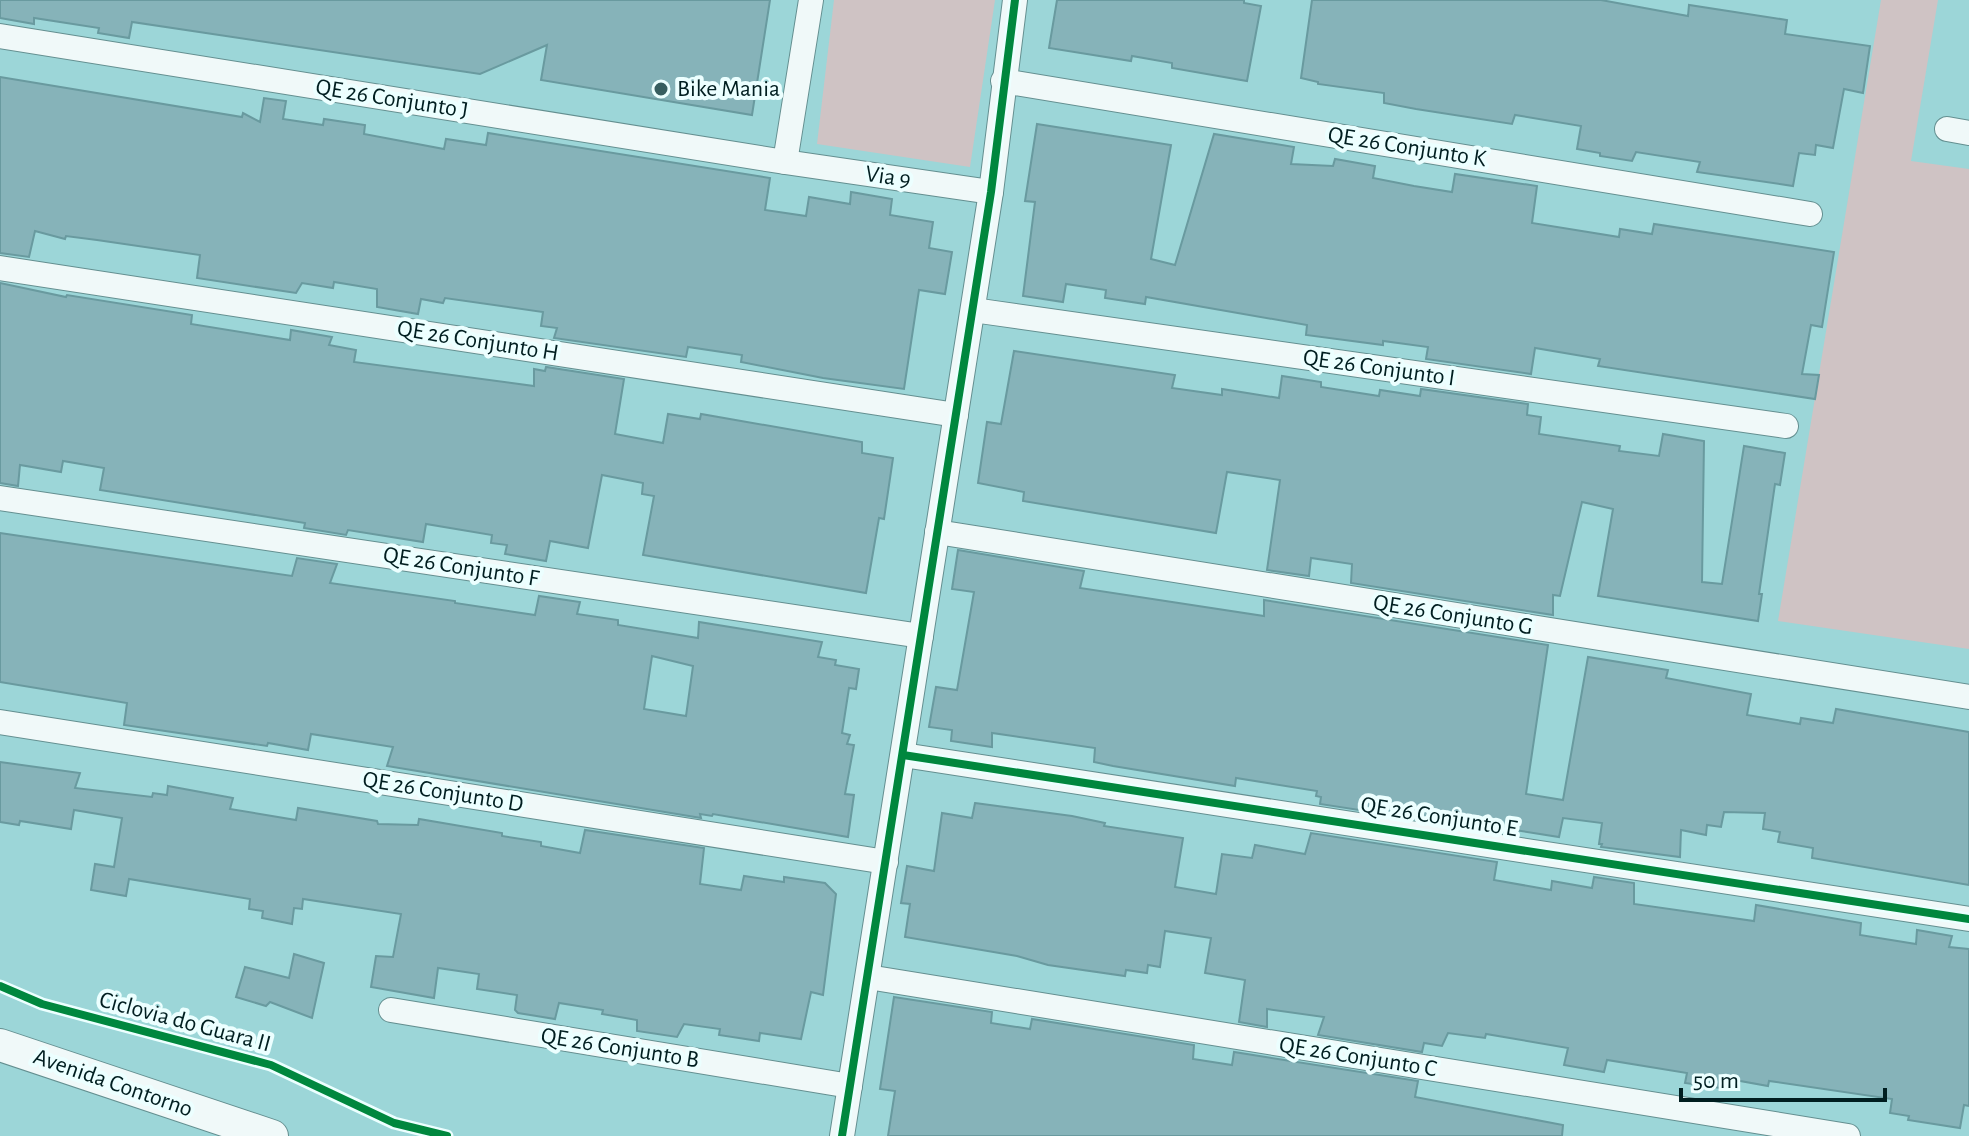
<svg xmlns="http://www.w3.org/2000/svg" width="1969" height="1136" font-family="'Alegreya Sans',sans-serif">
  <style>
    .green { fill: #cfc3c4 }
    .building { fill: #86b3b9; stroke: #699a9f; stroke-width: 2; fill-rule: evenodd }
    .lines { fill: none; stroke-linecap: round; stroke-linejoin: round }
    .minor-casing { stroke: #648f90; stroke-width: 26 }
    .secondary-casing { stroke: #648f90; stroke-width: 34 }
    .minor { stroke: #f0f9f9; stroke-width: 24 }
    .secondary { stroke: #f0f9f9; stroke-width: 32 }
    .cycleway-casing { stroke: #ecffff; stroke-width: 13 }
    .cycleway { stroke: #00873e; stroke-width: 8 }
    .poi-dot { fill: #375e60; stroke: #ecffff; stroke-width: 3 }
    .labels { text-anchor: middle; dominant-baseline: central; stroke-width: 8; stroke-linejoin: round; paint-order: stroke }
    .poi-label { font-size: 24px; fill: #001e20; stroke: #ecffff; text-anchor: start }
    .street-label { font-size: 24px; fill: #001e20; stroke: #ecffff }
  </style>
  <rect width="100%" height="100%" fill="#9cd6d8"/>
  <g class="green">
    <path d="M 834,0 L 995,0 L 970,167 L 817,144 Z"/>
    <path d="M 1881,0 L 1938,0 L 1911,161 L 1969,169 L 1969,649 L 1778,621 Z"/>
  </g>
  <g class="building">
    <path d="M 0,0 L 770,0 L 752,115 L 541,80 L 547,45 L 480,74 L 132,22 L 129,38 L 98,33 L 99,28 L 34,18 L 34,24 L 0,18 Z"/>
    <path d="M 1057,0 L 1244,0 L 1244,3 L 1261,6 L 1247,81 L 1172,68 L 1172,63 L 1132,56 L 1131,61 L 1049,48 Z"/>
    <path d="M 1312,0 L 1601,0 L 1688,16 L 1689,5 L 1787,20 L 1785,34 L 1870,46 L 1863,93 L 1844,89 L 1833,148 L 1816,145 L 1815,155 L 1799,153 L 1793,186 L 1697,172 L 1700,162 L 1636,152 L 1632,161 L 1600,156 L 1600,153 L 1577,149 L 1581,126 L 1515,115 L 1512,124 L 1416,109 L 1384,103 L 1384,93 L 1318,84 L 1318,82 L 1301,78 Z"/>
    <path d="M 0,77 L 242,117 L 243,113 L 260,122 L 264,98 L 286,101 L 283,119 L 323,125 L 324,119 L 365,125 L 364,134 L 444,149 L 446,139 L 486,145 L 488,133 L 770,178 L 765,210 L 806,216 L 809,197 L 850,204 L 851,192 L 892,199 L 890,215 L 933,222 L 929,248 L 952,252 L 945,294 L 919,290 L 904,389 L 823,378 L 741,362 L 742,355 L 688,347 L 686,357 L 554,338 L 557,328 L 541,326 L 543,312 L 445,298 L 443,303 L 421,299 L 418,314 L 377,307 L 377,289 L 334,282 L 333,288 L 302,283 L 296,293 L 197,278 L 200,255 L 97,240 L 66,236 L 65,239 L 35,231 L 29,257 L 0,253 Z"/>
    <path d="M 1037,124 L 1171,145 L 1151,259 L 1175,265 L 1214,134 L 1294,147 L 1291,164 L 1333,166 L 1335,159 L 1375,166 L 1373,178 L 1414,186 L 1452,192 L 1455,174 L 1537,186 L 1532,223 L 1619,237 L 1620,229 L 1652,234 L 1654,224 L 1834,252 L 1822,327 L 1811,325 L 1802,374 L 1819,375 L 1815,399 L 1598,366 L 1600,359 L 1535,348 L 1531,374 L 1426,359 L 1428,347 L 1383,341 L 1383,345 L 1306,335 L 1307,325 L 1146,297 L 1145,304 L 1105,298 L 1106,290 L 1066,284 L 1063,302 L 1023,296 L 1035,202 L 1025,201 Z"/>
    <path d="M 0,283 L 66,297 L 67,295 L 192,315 L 191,324 L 290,340 L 291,330 L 332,337 L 329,345 L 356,350 L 354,362 L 534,386 L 534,369 L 545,371 L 546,367 L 624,379 L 615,434 L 663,443 L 668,414 L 700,419 L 701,414 L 862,442 L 862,453 L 893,458 L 884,519 L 879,518 L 866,593 L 643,555 L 654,496 L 642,494 L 643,483 L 602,475 L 588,548 L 550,541 L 546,561 L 505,554 L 507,545 L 491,543 L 492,535 L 426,524 L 423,542 L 348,530 L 346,535 L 304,528 L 305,523 L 100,490 L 104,468 L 63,461 L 61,472 L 20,465 L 18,486 L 0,483 Z"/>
    <path d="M 1014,351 L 1175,375 L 1172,388 L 1222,395 L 1222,389 L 1279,398 L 1282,376 L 1321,382 L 1321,387 L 1379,396 L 1380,390 L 1420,396 L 1421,389 L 1528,404 L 1527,415 L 1541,417 L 1539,434 L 1620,446 L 1619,451 L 1659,456 L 1663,434 L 1704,441 L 1702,582 L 1722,584 L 1744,446 L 1785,453 L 1780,485 L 1775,484 L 1759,594 L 1762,594 L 1758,621 L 1598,596 L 1613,509 L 1582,502 L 1560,596 L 1553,595 L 1553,615 L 1351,583 L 1352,564 L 1311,558 L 1309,576 L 1267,570 L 1280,480 L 1227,472 L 1216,533 L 1023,501 L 1024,492 L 978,483 L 987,422 L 1001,424 Z"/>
    <path d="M 0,533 L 292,576 L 297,558 L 337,564 L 330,583 L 455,601 L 455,603 L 535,615 L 539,596 L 580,602 L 577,614 L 618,620 L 618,625 L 698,638 L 699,622 L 822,642 L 818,657 L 836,660 L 835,665 L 859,669 L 856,689 L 849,688 L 842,733 L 850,735 L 847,744 L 854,745 L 845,794 L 854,795 L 848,837 L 713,814 L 712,816 L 700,814 L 701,818 L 387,766 L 393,747 L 311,734 L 308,750 L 268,743 L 267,746 L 124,725 L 127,703 L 0,682 ZM 652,656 L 693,666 L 686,716 L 644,709 Z"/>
    <path d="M 958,550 L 1084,571 L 1080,588 L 1264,616 L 1264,600 L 1548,645 L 1526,794 L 1563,800 L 1588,657 L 1668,670 L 1666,678 L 1751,694 L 1747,715 L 1800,724 L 1801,718 L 1833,723 L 1836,709 L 1969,732 L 1969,885 L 1812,858 L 1813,848 L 1778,842 L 1780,832 L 1763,829 L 1765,813 L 1724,812 L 1721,827 L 1707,825 L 1706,835 L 1681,830 L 1680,857 L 1601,847 L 1602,844 L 1599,844 L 1602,823 L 1563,818 L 1559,837 L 1502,828 L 1502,832 L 1320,804 L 1321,797 L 1316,796 L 1317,791 L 1236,778 L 1235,786 L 1113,766 L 1094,762 L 1095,748 L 992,733 L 992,747 L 951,741 L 952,730 L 929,727 L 936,687 L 957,690 L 974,592 L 952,589 Z"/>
    <path d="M 0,762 L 80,773 L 75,788 L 152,797 L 153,793 L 167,795 L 168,786 L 233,798 L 230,809 L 296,820 L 298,808 L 377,821 L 378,824 L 418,825 L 419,819 L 502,833 L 502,836 L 541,842 L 541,846 L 580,853 L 585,830 L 704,848 L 700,884 L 741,890 L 744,876 L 784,882 L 784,877 L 825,883 L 836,894 L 823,995 L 811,992 L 801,1039 L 760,1033 L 759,1041 L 719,1035 L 720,1029 L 684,1024 L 677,1037 L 637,1031 L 637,1020 L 602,1014 L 603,1010 L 559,1003 L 555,1019 L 518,1013 L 515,1010 L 517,995 L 477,989 L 479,974 L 438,968 L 434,998 L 371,987 L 376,956 L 393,957 L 401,914 L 303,899 L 302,909 L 294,908 L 292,924 L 262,918 L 263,911 L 249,909 L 250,899 L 129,879 L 126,896 L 91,890 L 95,864 L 114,867 L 122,818 L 74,810 L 71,829 L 20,821 L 19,825 L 0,822 Z"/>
    <path d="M 975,803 L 1072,816 L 1105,823 L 1104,826 L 1183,838 L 1175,887 L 1216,894 L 1222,854 L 1252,858 L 1255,845 L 1305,854 L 1311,833 L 1497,862 L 1494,880 L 1551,890 L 1552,881 L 1592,888 L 1594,877 L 1634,883 L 1634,904 L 1754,921 L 1756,905 L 1861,923 L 1860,935 L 1916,944 L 1917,930 L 1952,936 L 1949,947 L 1969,949 L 1969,1106 L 1964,1105 L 1960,1128 L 1908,1120 L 1909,1116 L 1890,1113 L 1892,1099 L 1769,1081 L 1768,1086 L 1729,1079 L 1727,1089 L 1685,1083 L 1687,1073 L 1607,1060 L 1604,1072 L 1564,1065 L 1568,1048 L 1486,1034 L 1485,1038 L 1448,1033 L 1442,1046 L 1424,1043 L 1422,1052 L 1318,1035 L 1324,1017 L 1267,1009 L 1267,1027 L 1239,1022 L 1245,980 L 1205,973 L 1211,938 L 1165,931 L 1160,967 L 1148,965 L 1147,973 L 1126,970 L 1125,976 L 1048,965 L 1017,956 L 905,937 L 910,904 L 901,903 L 907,866 L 934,871 L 942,813 L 972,818 Z"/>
    <path d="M 294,954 L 324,963 L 312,1018 L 270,1002 L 266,1006 L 236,997 L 245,967 L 289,978 Z"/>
    <path d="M 894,997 L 992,1012 L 991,1023 L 1030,1029 L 1032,1019 L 1194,1045 L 1193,1059 L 1232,1065 L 1234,1052 L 1418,1081 L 1415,1097 L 1563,1125 L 1562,1136 L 888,1136 L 895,1091 L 880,1089 Z"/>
  </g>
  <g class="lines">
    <defs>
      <g id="minor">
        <path d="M 0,36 L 785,162 L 991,192"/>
        <path d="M 1003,81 L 1810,214"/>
        <path d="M 1947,129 L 1969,133"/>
        <path d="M 785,162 L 811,0"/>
        <path d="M 0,268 L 956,415"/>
        <path d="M 973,310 L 1786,426"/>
        <path d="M 0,498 L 921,636"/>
        <path d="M 937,532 L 1969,697"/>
        <path d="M 0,722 L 886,862"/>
        <path d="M 903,755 L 1969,919"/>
        <path d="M 868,977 L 1848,1136"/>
        <path d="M 391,1010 L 850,1086"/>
        <path d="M 842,1136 L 991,192 L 1015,0"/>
      </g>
      <path id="secondary" d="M 0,1045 L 272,1136"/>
    </defs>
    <use href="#minor" class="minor-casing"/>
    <use href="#secondary" class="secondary-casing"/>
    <use href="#minor" class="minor"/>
    <use href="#secondary" class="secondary"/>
    <defs>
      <g id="cycleway">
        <path d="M 903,755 L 1969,919"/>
        <path d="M 0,986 L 42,1004 L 271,1065 L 394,1123 L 447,1136"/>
        <path d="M 842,1136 L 991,192 L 1015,0"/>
      </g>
    </defs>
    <use href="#cycleway" class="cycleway-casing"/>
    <use href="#cycleway" class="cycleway"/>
  </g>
  <circle class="poi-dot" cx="661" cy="89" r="8"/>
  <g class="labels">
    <g class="poi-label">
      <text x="677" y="89">Bike Mania</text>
    </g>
    <g class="street-label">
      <text transform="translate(392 99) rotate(9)">QE 26 Conjunto J</text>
      <text transform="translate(1407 147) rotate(9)">QE 26 Conjunto K</text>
      <text transform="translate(888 177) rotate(8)">Via 9</text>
      <text transform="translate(478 341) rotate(9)">QE 26 Conjunto H</text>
      <text transform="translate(1379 368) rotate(8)">QE 26 Conjunto I</text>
      <text transform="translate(461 567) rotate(9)">QE 26 Conjunto F</text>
      <text transform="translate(1453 615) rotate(9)">QE 26 Conjunto G</text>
      <text transform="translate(443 792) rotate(9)">QE 26 Conjunto D</text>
      <text transform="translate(1439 817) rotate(9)">QE 26 Conjunto E</text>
      <text transform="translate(185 1022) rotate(15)">Ciclovia do Guara II</text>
      <text transform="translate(620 1048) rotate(9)">QE 26 Conjunto B</text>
      <text transform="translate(1358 1057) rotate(9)">QE 26 Conjunto C</text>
      <text transform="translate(113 1083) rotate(19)">Avenida Contorno</text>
    </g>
  </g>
  <path d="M1681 1088v12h204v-12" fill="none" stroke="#001e20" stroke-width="4"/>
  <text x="1693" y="1088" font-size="24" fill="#001e20" stroke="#ecffff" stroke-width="6" paint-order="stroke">50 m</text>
</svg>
